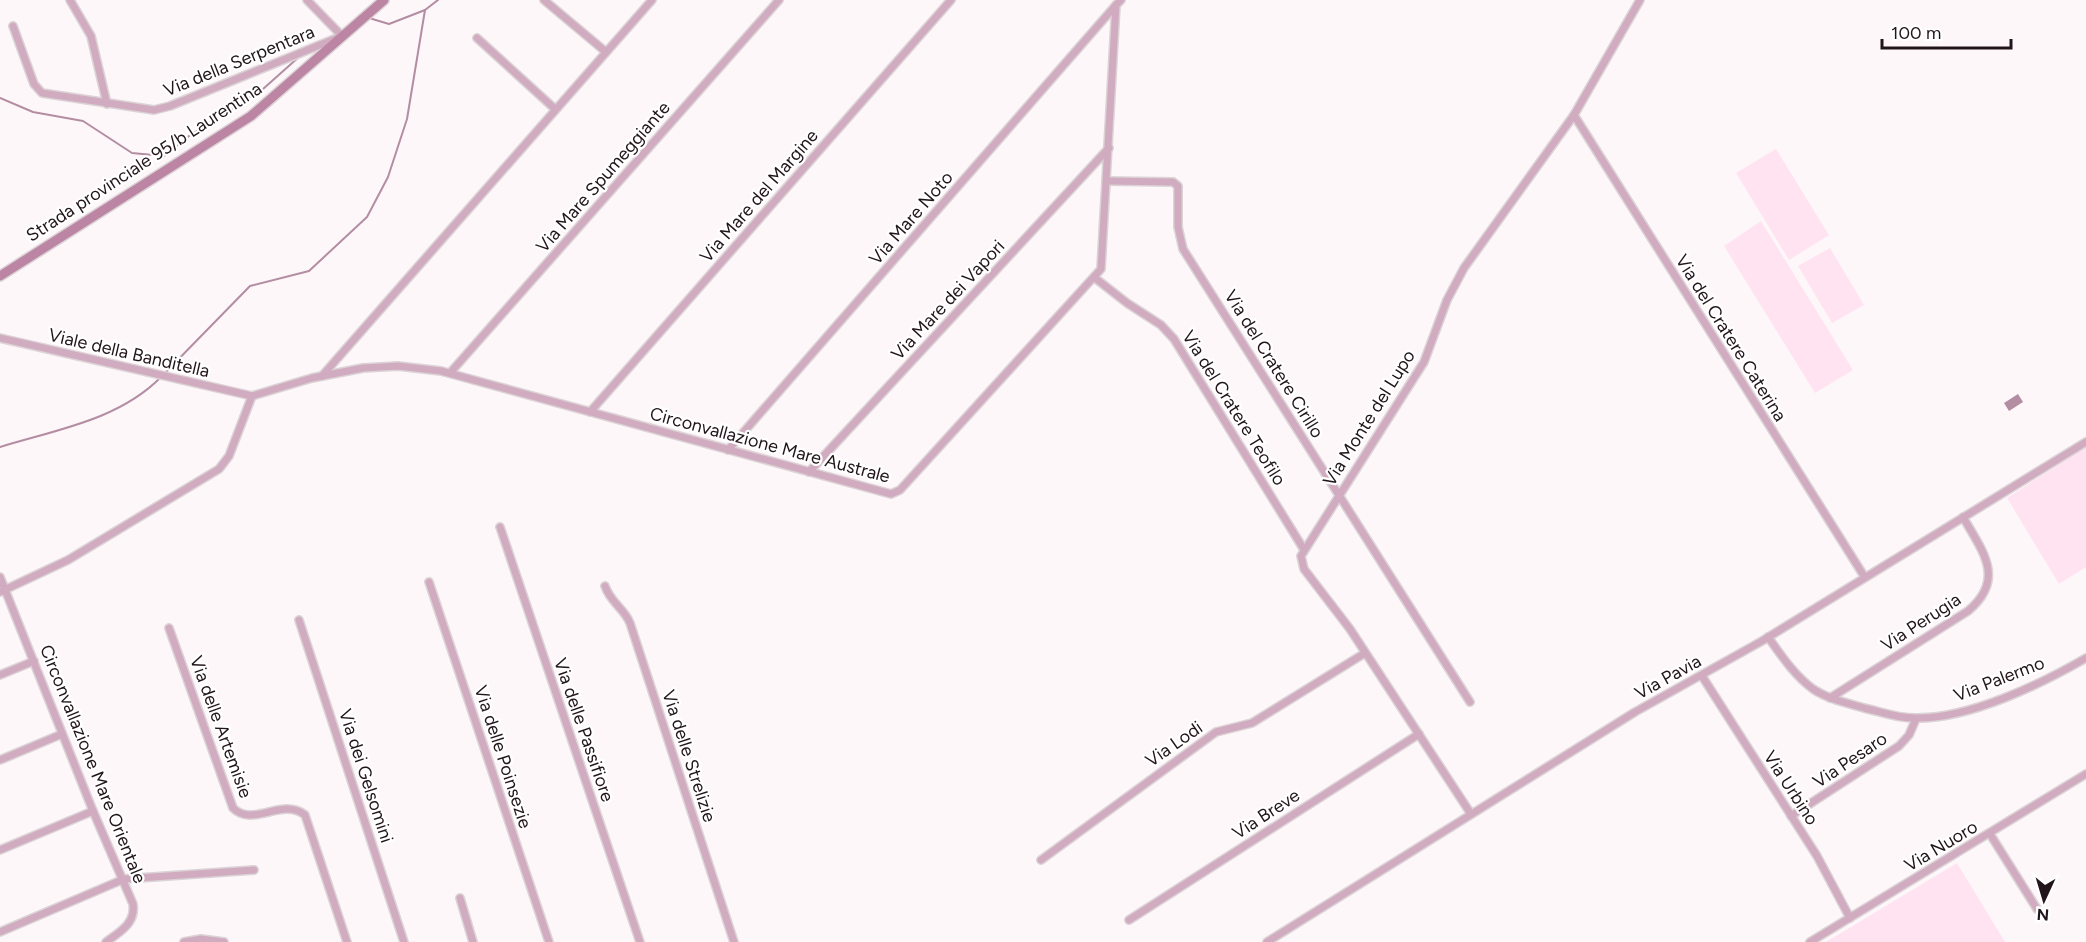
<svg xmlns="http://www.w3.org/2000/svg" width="2086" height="942" font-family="Figtree,sans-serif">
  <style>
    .green { fill: #ffe3f1 }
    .water { fill: #b38da1 }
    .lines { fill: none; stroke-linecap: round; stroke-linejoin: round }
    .stream { stroke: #b38da1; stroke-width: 2 }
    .minor-casing { stroke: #dbd3d6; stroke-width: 10 }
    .secondary-casing { stroke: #dbd3d6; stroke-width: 12 }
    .minor { stroke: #d1acc0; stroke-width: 7 }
    .secondary { stroke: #bc85a3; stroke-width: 9 }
    .labels { text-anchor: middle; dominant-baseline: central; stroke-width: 4.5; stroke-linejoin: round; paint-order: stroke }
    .street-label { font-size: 18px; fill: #21151b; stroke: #fff }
  </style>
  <rect width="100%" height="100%" fill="#fef7fa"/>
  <g class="green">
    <path d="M 1776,149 L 1829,235 L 1789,260 L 1736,173 Z"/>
    <path d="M 1761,221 L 1853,370 L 1815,393 L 1724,246 Z"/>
    <path d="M 1830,248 L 1864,305 L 1832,323 L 1798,266 Z"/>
    <path d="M 2086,447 L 2086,567 L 2059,584 L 2007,498 Z"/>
    <path d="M 1957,863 L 2005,942 L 1826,942 Z"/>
  </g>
  <path class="water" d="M 2018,394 L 2023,402 L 2009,411 L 2004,403 Z"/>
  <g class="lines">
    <g class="stream">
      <path d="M 369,18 L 389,24 L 425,10"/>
      <path d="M 0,98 L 33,112 L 83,121 L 132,153 L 164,156 L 189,136 L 263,89 L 300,56"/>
      <path d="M 165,373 L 250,286 L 309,271 L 367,217 L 388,177 L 407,119 L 425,10 L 438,0"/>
      <path d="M 0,447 C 55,430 119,420 161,377"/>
    </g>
    <defs>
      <g id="minor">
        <path d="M 70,0 L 91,36 L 107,104"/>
        <path d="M 544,0 L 606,52"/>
        <path d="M 13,26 L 34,84 L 42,93 L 154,110 L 170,106 L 342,36 L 307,0"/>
        <path d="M 477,38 L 555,109"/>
        <path d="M 1574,115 L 1864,576"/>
        <path d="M 1107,181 L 1173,182 L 1178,186 L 1178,227 L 1183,249 L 1470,702"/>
        <path d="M 1095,278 L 1127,303 L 1161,325 L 1174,339 L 1303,548"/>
        <path d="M 0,338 L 252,396 L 312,378 L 363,368 L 398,366 L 441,371 L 891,494 L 900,490 L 1101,269 L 1116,5 L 1121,0"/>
        <path d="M 450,373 L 779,0"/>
        <path d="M 322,376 L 652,0"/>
        <path d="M 590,412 L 951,0"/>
        <path d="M 728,450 L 1116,5"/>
        <path d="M 809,472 L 1109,148"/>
        <path d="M 500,527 L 640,942"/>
        <path d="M 0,577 L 93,811 L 133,904 C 136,923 120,932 106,942"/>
        <path d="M 429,582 L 549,942"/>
        <path d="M 605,586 C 610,602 624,608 630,623 L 734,942"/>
        <path d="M 0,592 L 68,560 L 219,469 L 229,456 L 252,396"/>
        <path d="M 299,620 L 404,942"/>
        <path d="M 169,628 L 233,808 C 253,828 282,797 305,815 L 347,942"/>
        <path d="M 1768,637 C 1781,655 1794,675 1813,689 C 1828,699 1847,703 1864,708 C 1882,712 1900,719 1918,718 C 1971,718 2041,684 2086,658"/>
        <path d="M 0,675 L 34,661"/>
        <path d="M 1702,676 L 1817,856 L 1850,918"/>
        <path d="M 1830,698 L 1968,611 C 2006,579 1983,552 1963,517"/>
        <path d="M 0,760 L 62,734"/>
        <path d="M 1471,814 L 1350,629 L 1304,569 L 1301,556 L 1424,362 L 1447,300 L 1464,268 L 1574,115 L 1640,0"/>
        <path d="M 1791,816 L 1899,746 L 1909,735 L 1916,719"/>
        <path d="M 1990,834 L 2037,909"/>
        <path d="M 0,850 L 93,811"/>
        <path d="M 1041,860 L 1216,732 L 1252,723 L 1365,653"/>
        <path d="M 460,898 L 473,942"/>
        <path d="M 1129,920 L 1419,734"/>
        <path d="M 0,932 L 124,879 L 254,870"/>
        <path d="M 184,942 L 201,939 L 224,942"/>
        <path d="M 1267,942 L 1635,712 L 1762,641 L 2086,442"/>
        <path d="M 1810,942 L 2086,774"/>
      </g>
      <path id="secondary" d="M 0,276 L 251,116 L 384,0"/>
    </defs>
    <use href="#minor" class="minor-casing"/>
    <use href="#secondary" class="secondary-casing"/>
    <use href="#minor" class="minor"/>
    <use href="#secondary" class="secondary"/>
  </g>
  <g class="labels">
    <g class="street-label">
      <text transform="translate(239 61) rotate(-22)">Via della Serpentara</text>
      <text transform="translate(144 162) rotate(-33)">Strada provinciale 95/b Laurentina</text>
      <text transform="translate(603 177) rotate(-49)">Via Mare Spumeggiante</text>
      <text transform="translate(759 196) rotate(-49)">Via Mare del Margine</text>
      <text transform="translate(911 218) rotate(-49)">Via Mare Noto</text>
      <text transform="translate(948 300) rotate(-47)">Via Mare dei Vapori</text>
      <text transform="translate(1731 338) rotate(58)">Via del Cratere Caterina</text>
      <text transform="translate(129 353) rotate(13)">Viale della Banditella</text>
      <text transform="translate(1274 364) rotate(58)">Via del Cratere Cirillo</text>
      <text transform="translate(1234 408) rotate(58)">Via del Cratere Teofilo</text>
      <text transform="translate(1369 418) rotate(-58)">Via Monte del Lupo</text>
      <text transform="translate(770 445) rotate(15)">Circonvallazione Mare Australe</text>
      <text transform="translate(1921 622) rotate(-33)">Via Perugia</text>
      <text transform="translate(1668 677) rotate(-29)">Via Pavia</text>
      <text transform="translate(1999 679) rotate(-21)">Via Palermo</text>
      <text transform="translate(221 727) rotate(70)">Via delle Artemisie</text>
      <text transform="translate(584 730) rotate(71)">Via delle Passifiore</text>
      <text transform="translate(1174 744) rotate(-35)">Via Lodi</text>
      <text transform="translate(689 756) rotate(72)">Via delle Strelizie</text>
      <text transform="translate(503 757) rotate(72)">Via delle Poinsezie</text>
      <text transform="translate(1850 760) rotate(-34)">Via Pesaro</text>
      <text transform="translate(93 764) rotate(68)">Circonvallazione Mare Orientale</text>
      <text transform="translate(366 776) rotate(72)">Via dei Gelsomini</text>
      <text transform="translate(1791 788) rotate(57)">Via Urbino</text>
      <text transform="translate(1266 814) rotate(-33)">Via Breve</text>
      <text transform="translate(1941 846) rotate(-31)">Via Nuoro</text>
    </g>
  </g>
  <g transform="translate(2044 900) rotate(184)" stroke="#ffffff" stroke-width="4.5" paint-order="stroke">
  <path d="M0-4.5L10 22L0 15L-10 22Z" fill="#21151b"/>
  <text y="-9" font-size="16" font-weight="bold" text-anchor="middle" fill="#21151b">N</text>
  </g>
  <path d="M1882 39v9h129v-9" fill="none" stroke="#21151b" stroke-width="3"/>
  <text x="1891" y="39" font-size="18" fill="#21151b" stroke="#ffffff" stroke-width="4.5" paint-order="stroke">100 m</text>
</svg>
